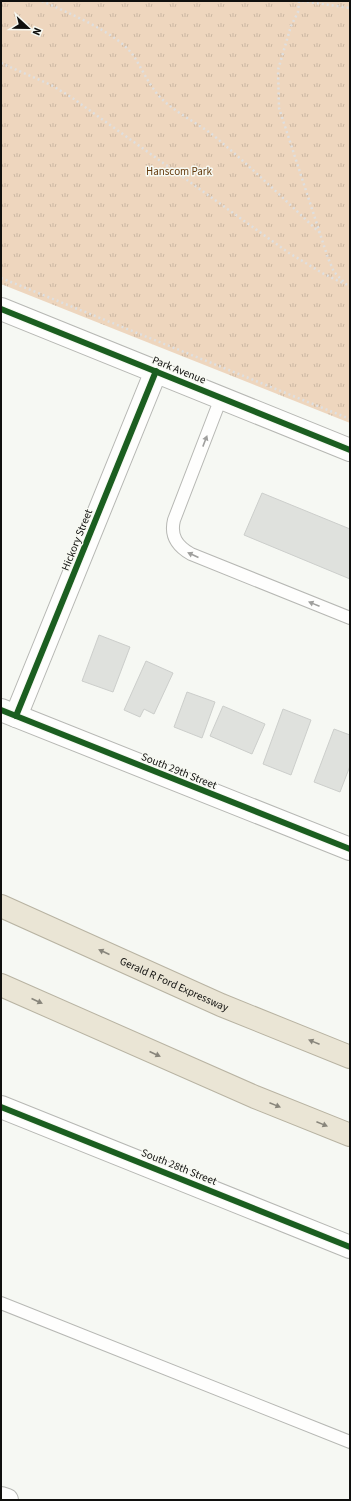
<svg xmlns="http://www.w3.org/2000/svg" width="351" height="1501" font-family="'Source Sans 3',sans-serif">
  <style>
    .park { fill: url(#park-tufts) }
    .building { fill: #dfe1dd; stroke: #cccecb }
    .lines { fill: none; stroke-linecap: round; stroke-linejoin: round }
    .service-casing { stroke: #b7b8b4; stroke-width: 14 }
    .minor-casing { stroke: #b7b8b4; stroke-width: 24 }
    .tertiary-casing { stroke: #b7b8b4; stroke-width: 24 }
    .motorway-casing { stroke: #b8b3a2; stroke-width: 24 }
    .path { stroke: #dfdfdf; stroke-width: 2.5; stroke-dasharray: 2 3; stroke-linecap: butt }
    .service { stroke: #fefefd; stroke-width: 12 }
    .minor { stroke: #fefefd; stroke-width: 22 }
    .tertiary { stroke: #fefefd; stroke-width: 22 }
    .motorway { stroke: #eae5d5; stroke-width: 22 }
    .cycleway-casing { stroke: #f7f9f2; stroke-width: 8 }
    .cycleway { stroke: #1b5e20; stroke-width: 6 }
    .oneway { fill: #9f9f9d }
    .oneway2 { fill: #88857b }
    .labels { text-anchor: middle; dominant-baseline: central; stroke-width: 3; stroke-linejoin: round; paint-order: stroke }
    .park-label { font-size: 11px; fill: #653c0f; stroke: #f7f9f2 }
    .street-label { font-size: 11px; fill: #10100e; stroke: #f7f9f2 }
  </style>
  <defs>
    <pattern id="park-tufts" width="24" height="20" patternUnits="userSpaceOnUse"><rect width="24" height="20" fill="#eed6be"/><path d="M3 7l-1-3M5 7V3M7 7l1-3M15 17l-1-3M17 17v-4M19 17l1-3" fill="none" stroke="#cbb7a2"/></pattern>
  </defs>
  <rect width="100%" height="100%" fill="#f6f8f3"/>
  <path class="park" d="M 1,1 L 350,1 L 350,423 L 1,284 Z"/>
  <g class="building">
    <path d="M 262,493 L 350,529 L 350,579 L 244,535 Z"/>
    <path d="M 99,635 L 130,647 L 113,692 L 82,681 Z"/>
    <path d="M 146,661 L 173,673 L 154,714 L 144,709 L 140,717 L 124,710 Z"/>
    <path d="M 187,692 L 215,702 L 202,738 L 174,727 Z"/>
    <path d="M 223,706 L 265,724 L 252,754 L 210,736 Z"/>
    <path d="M 283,709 L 311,720 L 291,775 L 263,764 Z"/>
    <path d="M 334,729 L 350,735 L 350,766 L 340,792 L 314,782 Z"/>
  </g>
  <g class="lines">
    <defs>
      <g id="service">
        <path d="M 221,398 L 174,520 C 170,536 177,546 191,554 L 350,618"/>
        <path d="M 1,1303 L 350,1442"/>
      </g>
      <g id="minor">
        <path d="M 1,710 L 350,849"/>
        <path d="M 16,716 L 156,371"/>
        <path d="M 1,1107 L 350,1247"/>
        <path d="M 1,1498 L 7,1500"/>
      </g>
      <path id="tertiary" d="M 1,309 L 350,450"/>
      <g id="motorway">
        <path id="s1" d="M 1,906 L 221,1005 L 350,1057"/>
        <path d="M 1,985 L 255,1097 L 350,1135"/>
      </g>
    </defs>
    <use href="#service" class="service-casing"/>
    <use href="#minor" class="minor-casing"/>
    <use href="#tertiary" class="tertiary-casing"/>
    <use href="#motorway" class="motorway-casing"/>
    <g class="path">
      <path d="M 42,1 C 68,13 116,32 133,55 C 143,70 150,88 163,100 C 178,114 197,123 213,135 C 250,166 285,200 320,233"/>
      <path d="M 299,1 L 298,12 L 291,26 L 278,70 L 279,108 L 328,258 L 334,272 L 350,288"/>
      <path d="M 302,1 L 350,8"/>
      <path d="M 1,63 L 51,85 L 71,97 L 289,253 L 324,274 L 345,284"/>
      <path d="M 1,278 L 350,419"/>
    </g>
    <use href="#service" class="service"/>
    <use href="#minor" class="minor"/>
    <use href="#tertiary" class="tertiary"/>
    <use href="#motorway" class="motorway"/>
    <defs>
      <g id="cycleway">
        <path d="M 1,309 L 350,450"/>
        <path d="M 1,710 L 350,849"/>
        <path d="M 16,716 L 156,371"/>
        <path d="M 1,1107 L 350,1247"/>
      </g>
    </defs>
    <use href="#cycleway" class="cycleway-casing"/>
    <use href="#cycleway" class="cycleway"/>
  </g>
  <defs><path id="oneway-solid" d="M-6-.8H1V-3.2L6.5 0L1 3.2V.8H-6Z"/></defs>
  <g class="oneway">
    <use href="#oneway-solid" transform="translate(205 441) rotate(-69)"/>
    <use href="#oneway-solid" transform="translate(193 555) rotate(-156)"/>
    <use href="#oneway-solid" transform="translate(314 604) rotate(-158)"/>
  </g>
  <g class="oneway2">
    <use href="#oneway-solid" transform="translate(104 952) rotate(-156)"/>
    <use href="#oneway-solid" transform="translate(37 1001) rotate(24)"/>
    <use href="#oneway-solid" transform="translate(314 1042) rotate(-158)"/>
    <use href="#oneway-solid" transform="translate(155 1054) rotate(24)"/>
    <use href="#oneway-solid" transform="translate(275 1105) rotate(22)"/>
    <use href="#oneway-solid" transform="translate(322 1124) rotate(22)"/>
  </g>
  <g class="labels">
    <g class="park-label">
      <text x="179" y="171">Hanscom Park</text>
    </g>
    <g class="street-label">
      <text transform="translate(179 370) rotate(22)">Park Avenue</text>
      <text transform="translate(77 540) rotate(-68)">Hickory Street</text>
      <text transform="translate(179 771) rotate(22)">South 29th Street</text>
      <text stroke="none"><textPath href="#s1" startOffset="190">Gerald R Ford Expressway</textPath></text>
      <text transform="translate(179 1167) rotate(22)">South 28th Street</text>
    </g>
  </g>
  <rect width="351" height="1501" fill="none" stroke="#10100e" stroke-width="4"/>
  <g transform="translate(28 28) rotate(112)" stroke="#f7f9f2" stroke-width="3" paint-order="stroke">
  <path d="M0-3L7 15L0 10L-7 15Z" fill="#10100e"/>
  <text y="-6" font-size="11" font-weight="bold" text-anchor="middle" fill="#10100e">N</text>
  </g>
</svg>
